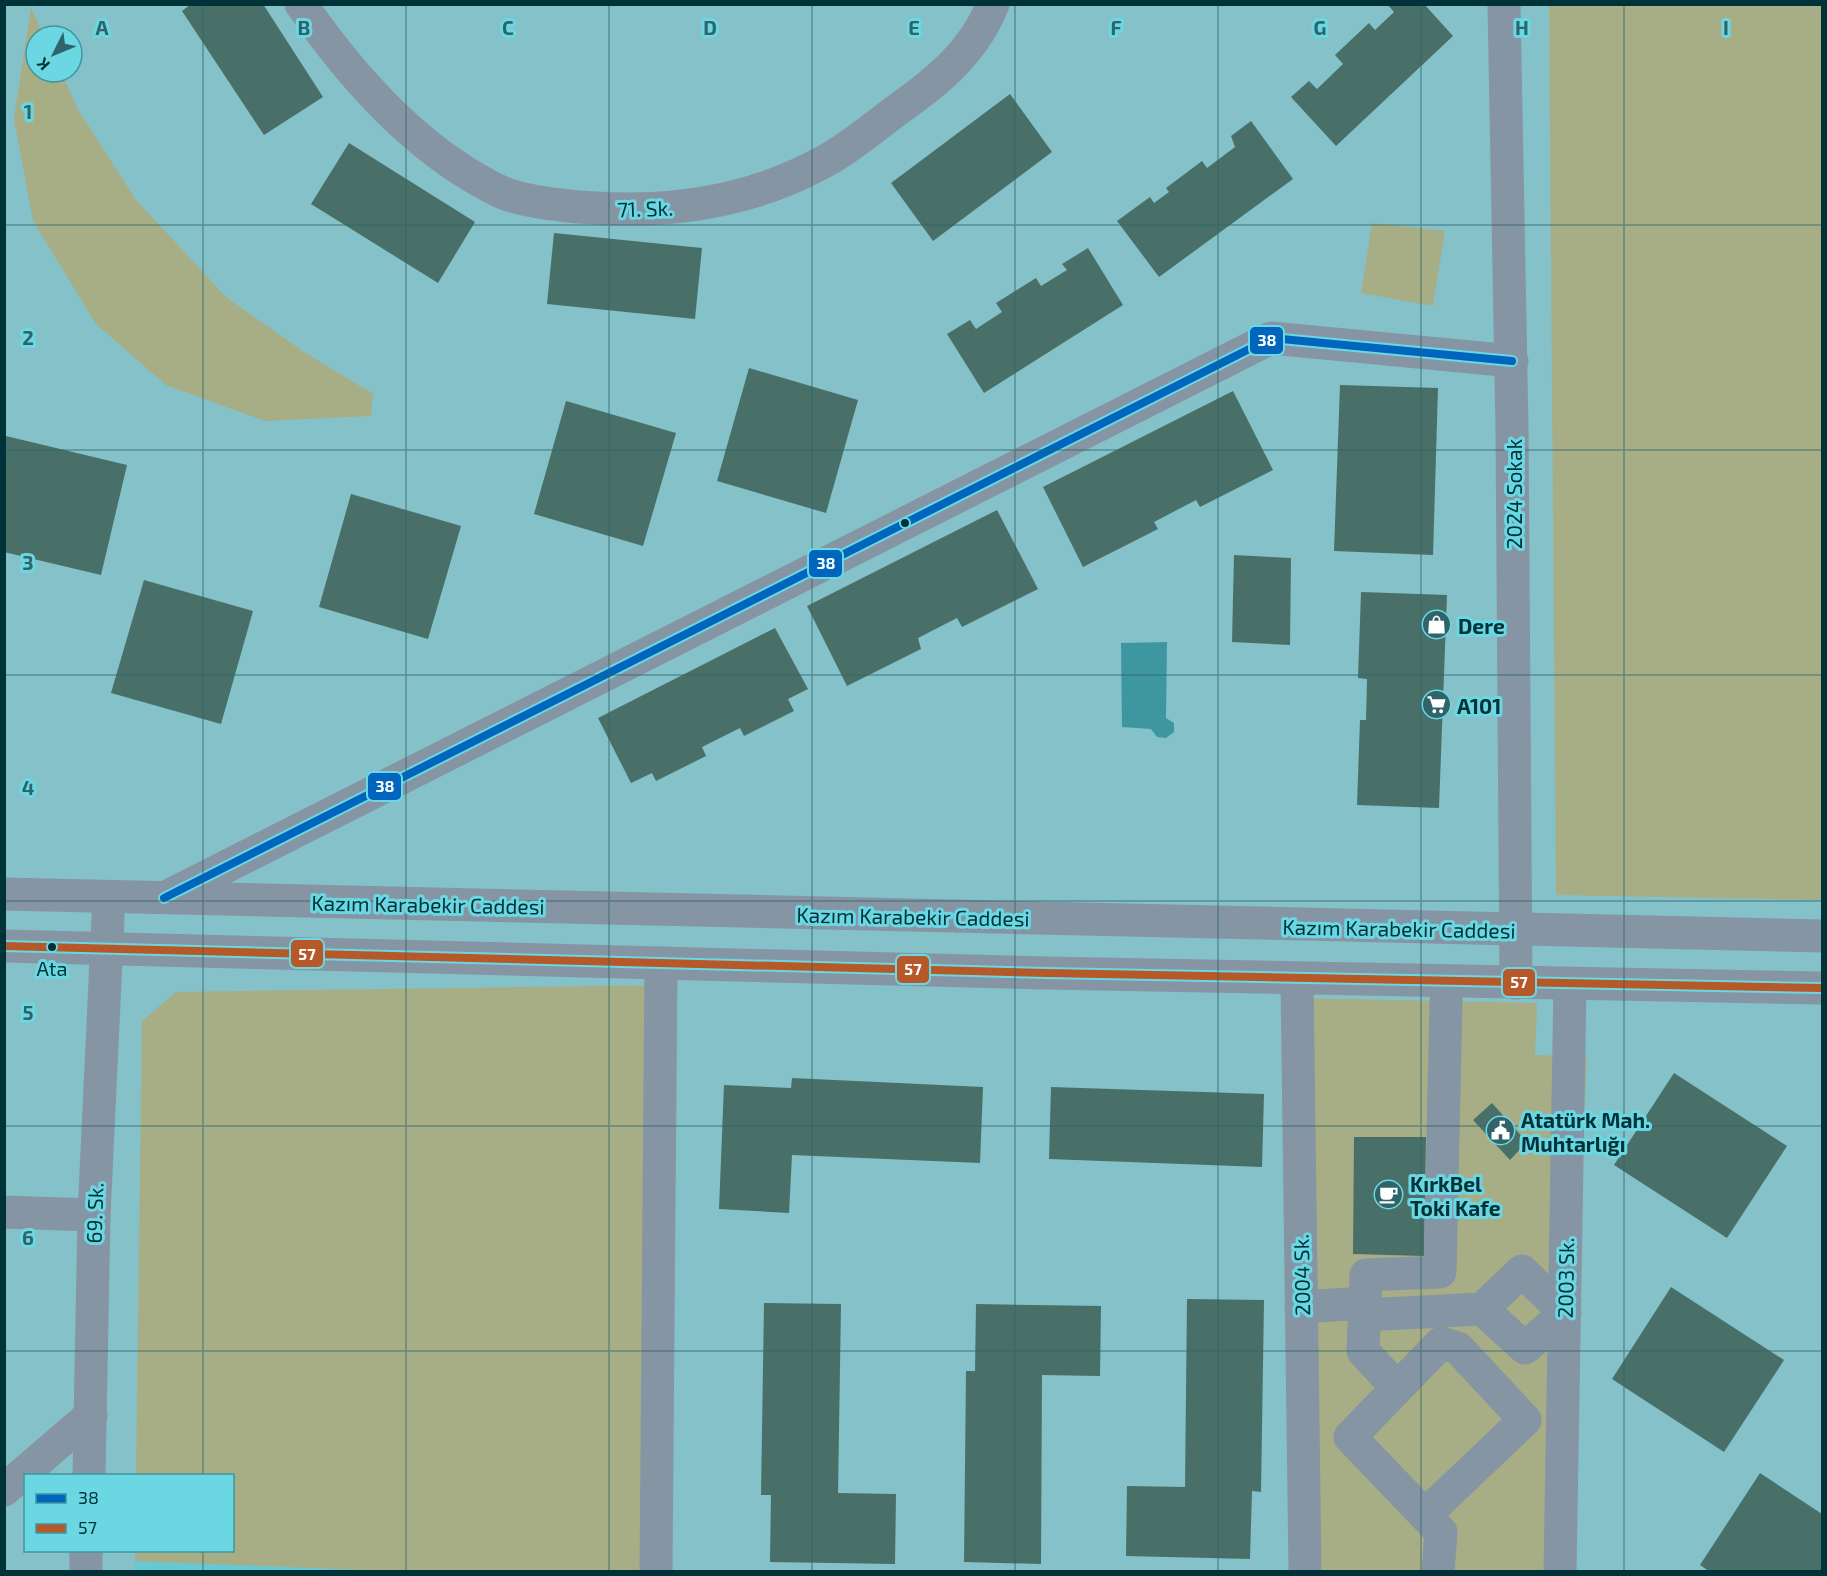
<svg xmlns="http://www.w3.org/2000/svg" width="1827" height="1576" font-family="'Exo 2',sans-serif">
  <style>
    .built { fill: #68c8d2 }
    .green { fill: #a7ae85 }
    .water { fill: #3e97a0 }
    .building { fill: #487068 }
    .lines { fill: none; stroke-linecap: round; stroke-linejoin: round }
    .minor { stroke: #8595a3; stroke-width: 33 }
    .bus-1-casing { stroke: #6ad7e3; stroke-width: 12 }
    .bus-2-casing { stroke: #6ad7e3; stroke-width: 12 }
    .bus-1 { stroke: #0065bd; stroke-width: 8 }
    .bus-2 { stroke: #b65828; stroke-width: 8 }
    .grid { fill: none; stroke: #2f656a; stroke-width: 1.5; stroke-opacity: 0.55 }
    .bus-dot { fill: #003338; stroke: #6ad7e3; stroke-width: 2 }
    .labels { text-anchor: middle; dominant-baseline: central; stroke-width: 6; stroke-linejoin: round; paint-order: stroke }
    .bus-label { font-size: 20px; fill: #003338; stroke: #6ad7e3 }
    .street-label { font-size: 21px; fill: #003338; stroke: #6ad7e3 }
    .poi-label { font-size: 21px; font-weight: bold; fill: #003338; stroke: #6ad7e3; text-anchor: start }
    .grid-label { font-size: 20px; text-anchor: middle; font-weight: bold; fill: #2f656a; stroke: #6ad7e3; stroke-width: 6; stroke-linejoin: round; paint-order: stroke }
    .line-badge { stroke: #6ad7e3; stroke-width: 2 }
    .badge-label { font-size: 16px; text-anchor: middle; font-weight: bold; fill: #fff }
  </style>
  <rect width="100%" height="100%" fill="#85c1c8"/>
  <path class="built" d="M 135,1561 L 414,1571 L 135,1572 Z"/>
  <g class="green">
    <path d="M 1549,5 L 1822,5 L 1822,900 L 1556,895 Z"/>
    <path d="M 31,8 L 44,36 L 36,36 L 36,72 L 61,72 L 77,108 L 136,200 L 226,297 L 304,352 L 373,394 L 371,416 L 265,421 L 166,385 L 96,324 L 33,221 L 14,119 Z"/>
    <path d="M 1372,223 L 1445,231 L 1433,306 L 1361,293 Z"/>
    <path d="M 661,985 L 656,1571 L 414,1572 L 135,1561 L 135,1551 L 232,1550 L 232,1476 L 136,1475 L 142,1021 L 176,992 Z"/>
    <path d="M 1297,998 L 1537,1003 L 1535,1055 L 1587,1057 L 1563,1571 L 1305,1571 Z"/>
  </g>
  <path class="water" d="M 1167,642 L 1166,718 L 1174,723 L 1174,732 L 1166,738 L 1157,737 L 1151,729 L 1122,727 L 1121,643 Z"/>
  <g class="building">
    <path d="M 191,4 L 263,4 L 323,97 L 264,135 L 182,11 Z"/>
    <path d="M 1387,4 L 1424,4 L 1453,36 L 1336,146 L 1291,97 L 1309,81 L 1317,89 L 1343,64 L 1335,55 L 1369,23 L 1375,30 L 1394,12 Z"/>
    <path d="M 1010,94 L 1052,152 L 933,241 L 891,183 Z"/>
    <path d="M 1251,121 L 1293,179 L 1159,277 L 1117,221 L 1150,197 L 1154,203 L 1169,192 L 1166,188 L 1202,161 L 1207,168 L 1235,147 L 1231,136 Z"/>
    <path d="M 349,143 L 475,222 L 438,283 L 311,204 Z"/>
    <path d="M 554,233 L 702,248 L 695,319 L 547,304 Z"/>
    <path d="M 1088,248 L 1123,305 L 984,393 L 947,334 L 970,320 L 976,329 L 1002,312 L 996,303 L 1036,278 L 1041,286 L 1067,270 L 1062,264 Z"/>
    <path d="M 749,368 L 858,400 L 826,513 L 717,481 Z"/>
    <path d="M 1340,385 L 1438,388 L 1433,555 L 1334,551 Z"/>
    <path d="M 1233,391 L 1273,470 L 1200,507 L 1196,500 L 1154,522 L 1158,529 L 1083,567 L 1043,487 Z"/>
    <path d="M 566,401 L 676,433 L 643,546 L 534,514 Z"/>
    <path d="M 6,436 L 127,465 L 101,575 L 4,552 Z"/>
    <path d="M 351,494 L 461,526 L 428,639 L 319,607 Z"/>
    <path d="M 997,510 L 1038,589 L 962,627 L 957,618 L 918,638 L 921,649 L 847,686 L 807,606 Z"/>
    <path d="M 1234,555 L 1291,558 L 1290,645 L 1232,642 Z"/>
    <path d="M 144,580 L 253,611 L 221,724 L 111,693 Z"/>
    <path d="M 1361,592 L 1447,595 L 1439,808 L 1357,805 L 1360,720 L 1366,720 L 1367,679 L 1358,678 Z"/>
    <path d="M 775,628 L 808,689 L 788,699 L 794,711 L 744,736 L 740,728 L 702,747 L 706,756 L 656,781 L 652,773 L 631,783 L 598,718 Z"/>
    <path d="M 1674,1073 L 1787,1146 L 1727,1238 L 1614,1165 Z"/>
    <path d="M 792,1078 L 983,1087 L 980,1163 L 792,1155 L 789,1213 L 719,1209 L 724,1085 L 791,1088 Z"/>
    <path d="M 1051,1087 L 1264,1094 L 1262,1167 L 1049,1159 Z"/>
    <path d="M 1492,1103 L 1527,1142 L 1510,1160 L 1473,1120 Z"/>
    <path d="M 1354,1137 L 1426,1137 L 1424,1256 L 1353,1254 Z"/>
    <path d="M 1671,1287 L 1784,1360 L 1724,1452 L 1612,1379 Z"/>
    <path d="M 1187,1299 L 1264,1300 L 1261,1492 L 1252,1491 L 1250,1559 L 1126,1556 L 1127,1486 L 1185,1487 Z"/>
    <path d="M 764,1303 L 841,1304 L 838,1493 L 896,1494 L 895,1564 L 770,1562 L 771,1495 L 761,1495 Z"/>
    <path d="M 976,1304 L 1101,1306 L 1100,1376 L 1042,1375 L 1041,1564 L 964,1562 L 966,1371 L 975,1371 Z"/>
    <path d="M 1760,1473 L 1822,1514 L 1822,1572 L 1710,1572 L 1700,1565 Z"/>
  </g>
  <g class="lines">
    <g class="minor">
      <path d="M 301,4 C 352,78 419,153 501,192 C 524,202 570,207 595,208 C 675,213 756,200 827,160 C 852,146 874,127 897,110 C 938,81 974,52 993,4"/>
      <path d="M 1504,4 L 1512,429 L 1516,983"/>
      <path d="M 4,894 L 1822,936"/>
      <path d="M 168,896 L 1271,338 L 1512,361"/>
      <path d="M 4,946 L 1047,973 L 1822,988"/>
      <path d="M 1297,979 L 1305,1572"/>
      <path d="M 4,1212 L 94,1215"/>
      <path d="M 1301,1307 L 1365,1303"/>
      <path d="M 1364,1315 L 1482,1309 L 1525,1348 L 1565,1313 L 1522,1271 L 1482,1309"/>
      <path d="M 1397,1388 L 1363,1351 L 1366,1275 L 1440,1272 L 1446,1001"/>
      <path d="M 89,1476 L 94,1215 L 109,897"/>
      <path d="M 4,1490 L 91,1415"/>
      <path d="M 1426,1514 L 1525,1420 L 1458,1348 L 1441,1343 L 1350,1437 L 1441,1532 L 1438,1572"/>
      <path d="M 86,1572 L 86,1550"/>
      <path d="M 656,1572 L 661,963"/>
      <path d="M 1560,1572 L 1570,984"/>
    </g>
    <defs>
      <path id="bus-1" d="M 164,898 L 1271,338 L 1512,361"/>
      <path id="bus-2" d="M 4,946 L 1047,973 L 1822,988"/>
    </defs>
    <use href="#bus-1" class="bus-1-casing"/>
    <use href="#bus-2" class="bus-2-casing"/>
    <use href="#bus-1" class="bus-1"/>
    <use href="#bus-2" class="bus-2"/>
  </g>
  <path class="grid" d="M 203,4 L 203,1476M 406,4 L 406,1572M 609,4 L 609,1572M 812,4 L 812,1572M 1015,4 L 1015,1572M 1218,4 L 1218,1572M 1421,4 L 1421,1572M 1624,4 L 1624,1572M 4,225 L 1822,225M 4,450 L 1822,450M 4,675 L 1822,675M 4,901 L 1822,901M 4,1126 L 1822,1126M 4,1351 L 1822,1351M 203,1550 L 203,1572"/>
  <defs>
    <symbol id="shop-disc" viewBox="-11 -11 22 22"><circle r="9.5" fill="#2f656a" stroke="#6ad7e3"/><path d="M-5-2.5h2.3a2.7 3.5 0 0 1 5.4 0H5L5.5 6h-11ZM-1.5-2.5h3a1.5 2.3 0 0 0-3 0Z" fill="#fff"/></symbol>
    <symbol id="supermarket-disc" viewBox="-11 -11 22 22"><circle r="9.5" fill="#2f656a" stroke="#6ad7e3"/><path d="M-6-5.5h2.5l.6 2H6L4.5 2H-2.5L-4.4-4H-6ZM-1.5 3.2a1.3 1.3 0 1 0 .1 0ZM3 3.2a1.3 1.3 0 1 0 .1 0Z" fill="#fff"/></symbol>
    <symbol id="civic-disc" viewBox="-11 -11 22 22"><circle r="9.5" fill="#2f656a" stroke="#6ad7e3"/><path d="M-.6-6.5H3V-4.5H.6V-3L4-1V1h2V6H-6V1h2V-1L-.6-3ZM-1.2 2.5V6h2.4V2.5Z" fill="#fff"/></symbol>
    <symbol id="cafe-disc" viewBox="-11 -11 22 22"><circle r="9.5" fill="#2f656a" stroke="#6ad7e3"/><path d="M-5.5-4.5H6V0H3Q3 3.5 0 3.5H-2.5Q-5.5 3.5-5.5 0ZM3-3.2v2h1.7v-2ZM-6 4.5H4V6H-6Z" fill="#fff"/></symbol>
  </defs>
  <g fill-rule="evenodd">
    <use href="#shop-disc" x="1420" y="608" width="33" height="33"/>
    <use href="#supermarket-disc" x="1420" y="688" width="33" height="33"/>
    <use href="#civic-disc" x="1484" y="1114" width="33" height="33"/>
    <use href="#cafe-disc" x="1372" y="1178" width="33" height="33"/>
  </g>
  <g class="bus-dot">
    <circle cx="905" cy="523" r="5"/>
    <circle cx="52" cy="947" r="5"/>
  </g>
  <g class="labels">
    <g class="bus-label">
      <text x="52" y="968">Ata</text>
    </g>
    <g class="street-label">
      <text transform="translate(645 208) rotate(-2)">71. Sk.</text>
      <text transform="translate(1513 494) rotate(-90)">2024 Sokak</text>
      <text transform="translate(428 904) rotate(1)">Kazım Karabekir Caddesi</text>
      <text transform="translate(913 916) rotate(1)">Kazım Karabekir Caddesi</text>
      <text transform="translate(1399 928) rotate(1)">Kazım Karabekir Caddesi</text>
      <text transform="translate(94 1213) rotate(-88)">69. Sk.</text>
      <text transform="translate(1301 1275) rotate(-91)">2004 Sk.</text>
      <text transform="translate(1565 1278) rotate(-89)">2003 Sk.</text>
    </g>
    <g class="poi-label">
      <text x="1458" y="625">Dere</text>
      <text x="1457" y="705">A101</text>
      <text x="1521" y="1119">Atatürk Mah.<tspan x="1521" dy="24">Muhtarlığı</tspan></text>
      <text x="1410" y="1183">KırkBel<tspan x="1410" dy="24">Toki Kafe</tspan></text>
    </g>
  </g>
  <g class="grid-label">
    <text x="102" y="35">A</text>
    <text x="304" y="35">B</text>
    <text x="508" y="35">C</text>
    <text x="710" y="35">D</text>
    <text x="914" y="35">E</text>
    <text x="1116" y="35">F</text>
    <text x="1320" y="35">G</text>
    <text x="1522" y="35">H</text>
    <text x="1726" y="35">I</text>
    <text x="28" y="119">1</text>
    <text x="28" y="345">2</text>
    <text x="28" y="570">3</text>
    <text x="28" y="795">4</text>
    <text x="28" y="1020">5</text>
    <text x="28" y="1245">6</text>
  </g>
  <g class="line-badge">
    <rect x="1249" y="326" width="35" height="29" rx="6" fill="#0065bd"/>
    <rect x="808" y="549" width="35" height="29" rx="6" fill="#0065bd"/>
    <rect x="367" y="772" width="35" height="29" rx="6" fill="#0065bd"/>
    <rect x="290" y="939" width="34" height="29" rx="6" fill="#b65828"/>
    <rect x="896" y="955" width="34" height="29" rx="6" fill="#b65828"/>
    <rect x="1502" y="968" width="34" height="29" rx="6" fill="#b65828"/>
  </g>
  <g class="badge-label">
    <text x="1267" y="346">38</text>
    <text x="826" y="569">38</text>
    <text x="385" y="792">38</text>
    <text x="307" y="960">57</text>
    <text x="913" y="975">57</text>
    <text x="1519" y="988">57</text>
  </g>
  <rect width="1827" height="1576" fill="none" stroke="#003338" stroke-width="12"/>
  <rect x="24" y="1474" width="210" height="78" fill="#6ad7e3" stroke="#40959f" stroke-width="1.5"/>
  <rect x="36" y="1494" width="30" height="9" fill="#0065bd" stroke="#40959f" stroke-width="1.5"/>
  <text x="78" y="1504" font-size="18" fill="#003338">38</text>
  <rect x="36" y="1524" width="30" height="9" fill="#b65828" stroke="#40959f" stroke-width="1.5"/>
  <text x="78" y="1534" font-size="18" fill="#003338">57</text>
  <g transform="translate(54 54) rotate(227)"><circle r="28" fill="#6ad7e3" stroke="#40959f" stroke-width="1.5"/>
  <path d="M0-4.5L10 22L0 15L-10 22Z" fill="#2f656a"/>
  <text y="-9" font-size="16" font-weight="bold" text-anchor="middle" fill="#003338">K</text>
  </g>
</svg>
